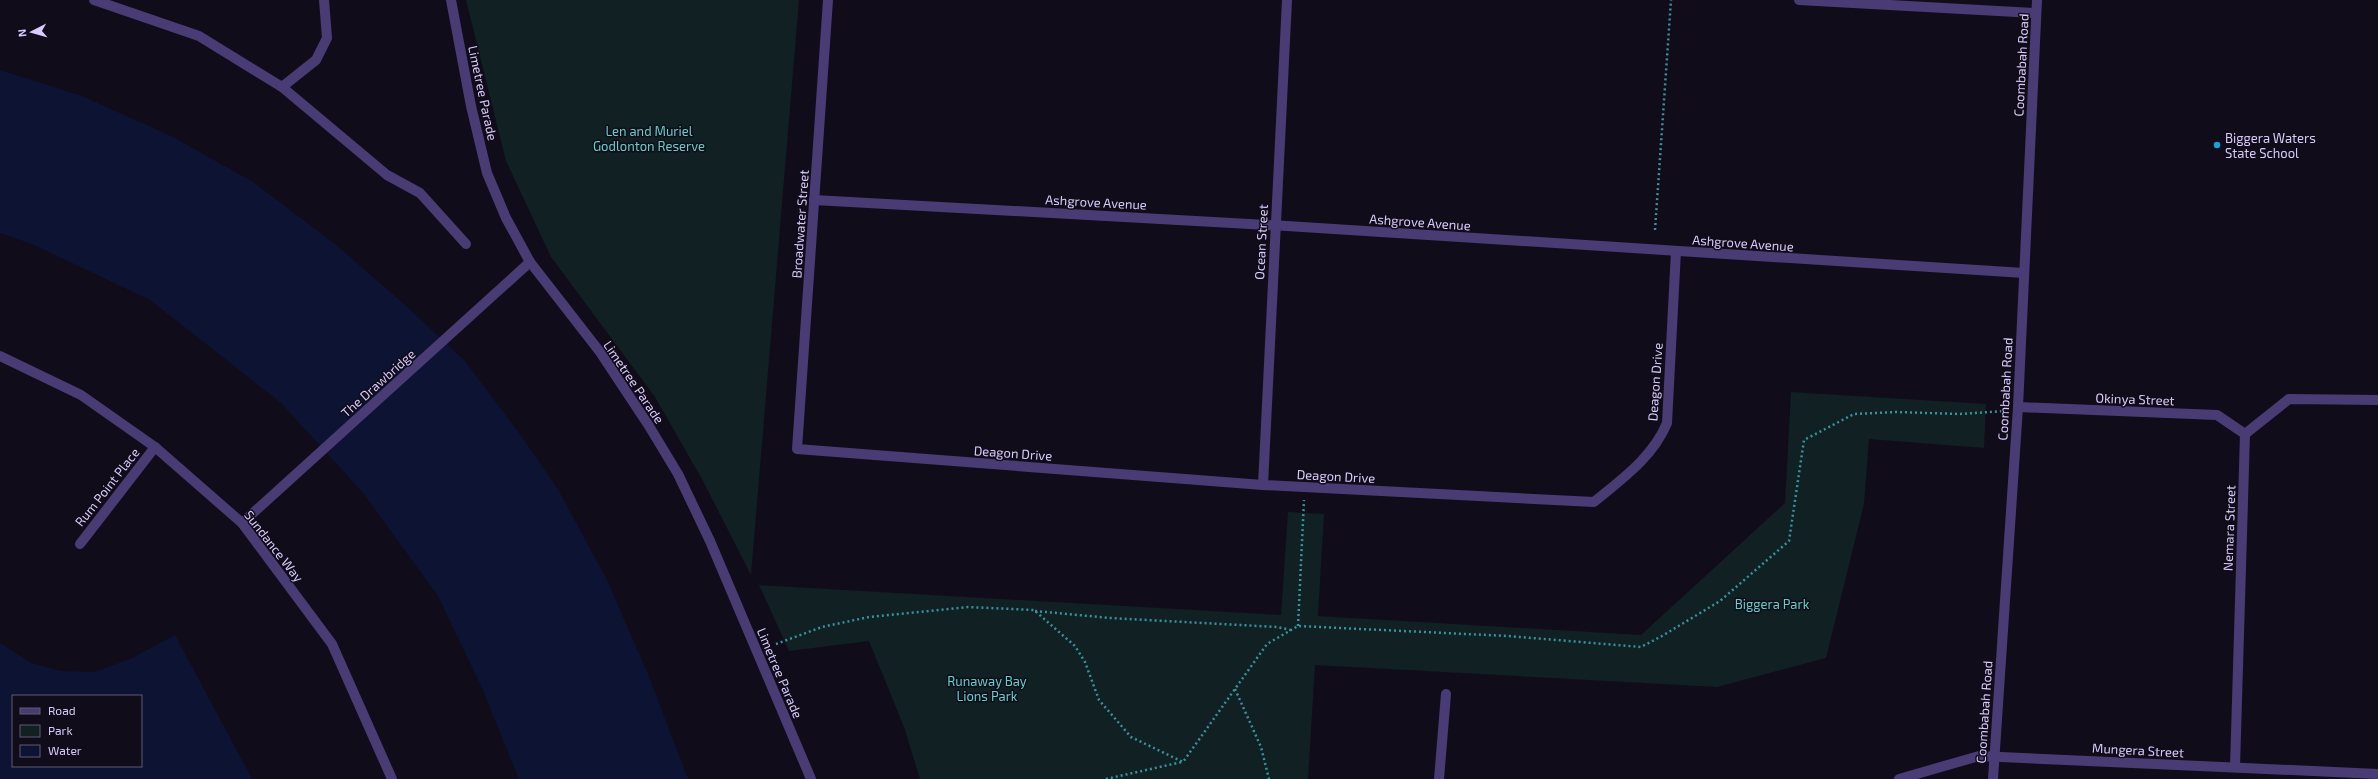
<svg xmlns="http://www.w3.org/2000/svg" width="2378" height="779" font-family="'Exo 2',sans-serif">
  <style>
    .green { fill: #102023 }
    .water { fill: #0d1333; fill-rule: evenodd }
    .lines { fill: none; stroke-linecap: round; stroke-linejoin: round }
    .path { stroke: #3893a0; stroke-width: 2.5; stroke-dasharray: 2 3; stroke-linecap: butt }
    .minor { stroke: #493c74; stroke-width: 10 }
    .poi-dot { fill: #17a2da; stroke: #110c1a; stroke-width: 1.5 }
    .labels { text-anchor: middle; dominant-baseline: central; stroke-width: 3; stroke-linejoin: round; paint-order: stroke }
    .street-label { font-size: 13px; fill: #d9cbfa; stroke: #110c1a }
    .park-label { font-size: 13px; fill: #60d1c9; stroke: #110c1a }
    .poi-label { font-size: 13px; fill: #d9cbfa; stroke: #110c1a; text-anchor: start }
  </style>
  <rect width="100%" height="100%" fill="#110c1a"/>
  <g class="green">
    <path d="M 466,0 L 799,0 L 751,575 L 703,481 L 655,397 L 551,257 L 506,161 Z"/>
    <path d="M 1791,392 L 1986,404 L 1984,448 L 1869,439 L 1864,504 L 1826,658 L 1717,687 L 1315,665 L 1308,779 L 920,779 L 904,727 L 869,641 L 789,651 L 759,585 L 1281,615 L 1288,512 L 1324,514 L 1318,616 L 1641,635 L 1785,503 Z"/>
  </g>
  <g class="water">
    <path d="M 0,70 L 82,96 L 173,137 L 253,182 L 335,244 L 405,305 L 464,360 L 520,434 L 559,491 L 606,578 L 648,674 L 688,779 L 519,779 L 482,688 L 438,596 L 364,494 L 281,403 L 150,300 L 32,244 L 0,233 Z"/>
    <path d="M 175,635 L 252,779 L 0,779 L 0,643 L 31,663 L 61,671 L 95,672 L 132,658 ZM 13,696 L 141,696 L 141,766 L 13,766 Z"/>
  </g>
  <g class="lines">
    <g class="path">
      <path d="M 1655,230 L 1671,0"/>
      <path d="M 1035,611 L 1110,618 L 1277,627 L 1291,630"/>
      <path d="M 1298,626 L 1304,500"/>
      <path d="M 776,644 L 822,627 L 869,617 L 968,607 L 1034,610 L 1075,646 L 1085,662 L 1099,700 L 1131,737 L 1183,762 L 1267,644 L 1298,626 L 1508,636 L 1641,647 L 1662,636 L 1720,601 L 1789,541 L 1804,440 L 1854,414 L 1896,412 L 1960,414 L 2005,411"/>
      <path d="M 1235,689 L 1261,747 L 1269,779"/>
      <path d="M 1106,779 L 1182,762"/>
    </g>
    <g class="minor">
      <path d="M 94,0 L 199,36 L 282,87"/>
      <path d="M 324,0 L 327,38 L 316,60 L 282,87 L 387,175 L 420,193 L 466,244"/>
      <path d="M 451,0 L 471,106 L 487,173 L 506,218 L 530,262 L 600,352 L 649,426 L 678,474 L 710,541 L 811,779"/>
      <path d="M 828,0 L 797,449 L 1263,485 L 1594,502 C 1622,479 1653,457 1667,423 L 1676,251"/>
      <path d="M 1799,0 L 2036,13"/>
      <path d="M 814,200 L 1287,226 L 2024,273"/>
      <path d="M 0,356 L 81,395 L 155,447 L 242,523 L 332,644 L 392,779"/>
      <path d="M 2018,407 L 2217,415 L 2245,434"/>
      <path d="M 1263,485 L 1287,0"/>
      <path d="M 242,523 L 530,262"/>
      <path d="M 80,544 L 155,447"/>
      <path d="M 2235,767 L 2245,434 L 2289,399 L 2378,400"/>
      <path d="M 1439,779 L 1446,694"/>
      <path d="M 1899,779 L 1979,756 L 2378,774"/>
      <path d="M 1993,779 L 2018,407 L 2037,0"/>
    </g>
  </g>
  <circle class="poi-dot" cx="2217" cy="145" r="4"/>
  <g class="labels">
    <g class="street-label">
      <text transform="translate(2021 65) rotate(-87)">Coombabah Road</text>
      <text transform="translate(483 93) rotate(78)">Limetree Parade</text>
      <text transform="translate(1096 202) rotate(3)">Ashgrove Avenue</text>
      <text transform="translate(1420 222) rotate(4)">Ashgrove Avenue</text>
      <text transform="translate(800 224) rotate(-86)">Broadwater Street</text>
      <text transform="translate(1261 242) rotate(-87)">Ocean Street</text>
      <text transform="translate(1743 243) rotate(4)">Ashgrove Avenue</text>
      <text transform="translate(634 382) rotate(56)">Limetree Parade</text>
      <text transform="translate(1655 382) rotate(-86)">Deagon Drive</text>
      <text transform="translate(378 383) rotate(-42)">The Drawbridge</text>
      <text transform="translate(2005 389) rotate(-87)">Coombabah Road</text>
      <text transform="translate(2135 399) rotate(2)">Okinya Street</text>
      <text transform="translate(1013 453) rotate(4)">Deagon Drive</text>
      <text transform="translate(1336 476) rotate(3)">Deagon Drive</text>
      <text transform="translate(107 487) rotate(-52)">Rum Point Place</text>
      <text transform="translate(2229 528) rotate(-88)">Nemara Street</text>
      <text transform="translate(274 546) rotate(52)">Sundance Way</text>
      <text transform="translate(780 673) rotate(67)">Limetree Parade</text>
      <text transform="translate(1984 712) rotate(-86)">Coombabah Road</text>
      <text transform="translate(2138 750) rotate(3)">Mungera Street</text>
    </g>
    <g class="park-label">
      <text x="649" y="131">Len and Muriel<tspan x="649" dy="15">Godlonton Reserve</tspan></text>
      <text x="1772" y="604">Biggera Park</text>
      <text x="987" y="681">Runaway Bay<tspan x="987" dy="15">Lions Park</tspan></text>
    </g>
    <g class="poi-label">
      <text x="2225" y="138">Biggera Waters<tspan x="2225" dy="15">State School</tspan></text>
    </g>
  </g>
  <rect x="12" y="695" width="130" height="72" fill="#110c1a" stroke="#615874"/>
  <rect x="20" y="708" width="20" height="6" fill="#493c74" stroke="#615874"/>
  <text x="48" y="715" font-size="12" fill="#d9cbfa">Road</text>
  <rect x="20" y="725" width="20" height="12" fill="#102023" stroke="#615874"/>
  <text x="48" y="735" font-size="12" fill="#d9cbfa">Park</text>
  <rect x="20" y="745" width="20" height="12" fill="#0d1333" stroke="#615874"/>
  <text x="48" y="755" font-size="12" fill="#d9cbfa">Water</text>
  <g transform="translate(32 32) rotate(264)" stroke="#110c1a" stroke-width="3" paint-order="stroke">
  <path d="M0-3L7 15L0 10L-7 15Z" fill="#d9cbfa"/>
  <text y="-6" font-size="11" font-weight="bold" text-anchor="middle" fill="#d9cbfa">N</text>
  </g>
</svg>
